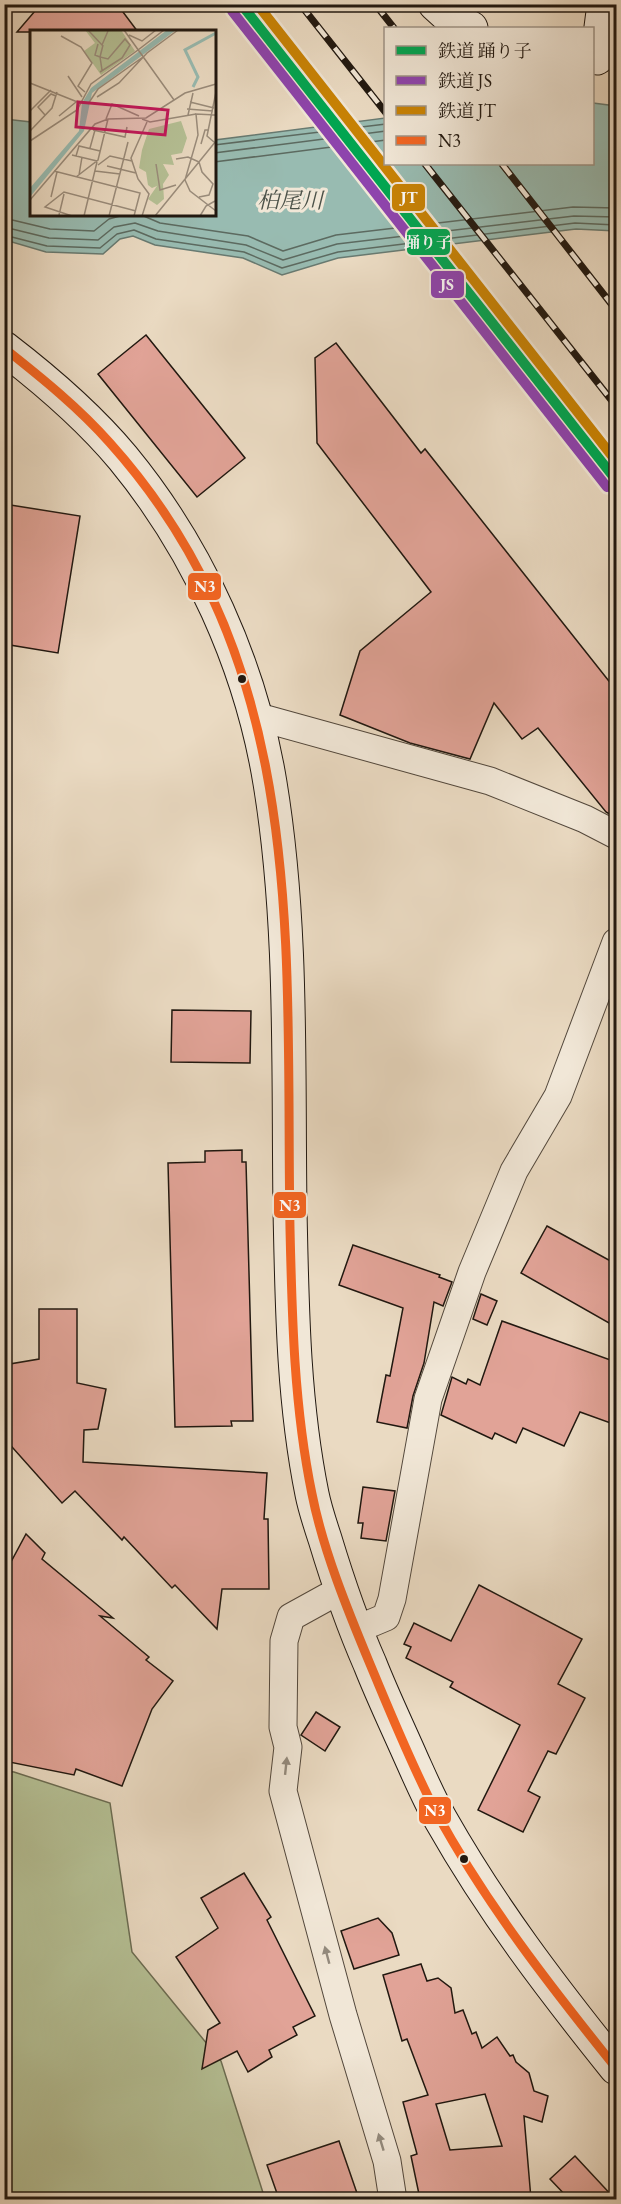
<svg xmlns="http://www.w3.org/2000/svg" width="621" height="2204" font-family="'EB Garamond','Noto Serif JP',serif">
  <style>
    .green { fill: #b5c095; stroke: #6b6c52; stroke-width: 1.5 }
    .water { fill: #98bbb1; stroke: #687a71; stroke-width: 1.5 }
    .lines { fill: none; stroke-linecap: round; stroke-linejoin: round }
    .shore { stroke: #5c6a60; stroke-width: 1.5 }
    .building { fill: #e1a397; stroke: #211810; stroke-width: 1.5; fill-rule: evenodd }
    .street-casing { stroke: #53483c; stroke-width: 29 }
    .secondary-casing { stroke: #211810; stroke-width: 35 }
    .street { stroke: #f1e7d7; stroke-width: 27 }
    .secondary { stroke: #f1e7d7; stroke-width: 33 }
    .rail-casing { stroke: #211810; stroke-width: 7 }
    .rail { stroke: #f1e7d7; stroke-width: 4.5; stroke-dasharray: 14; stroke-linecap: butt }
    .bus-1-casing { stroke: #f1e7d7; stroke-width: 14 }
    .bus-1 { stroke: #f26522; stroke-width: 9 }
    .rail-1-casing { stroke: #f1e7d7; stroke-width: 15 }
    .rail-2-casing { stroke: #f1e7d7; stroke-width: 15 }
    .rail-3-casing { stroke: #f1e7d7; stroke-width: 15 }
    .rail-1 { stroke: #00a651; stroke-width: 10 }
    .rail-2 { stroke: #8e44ad; stroke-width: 10 }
    .rail-3 { stroke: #c88204; stroke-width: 10 }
    .oneway { fill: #938a7d }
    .bus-dot { fill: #211810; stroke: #f1e7d7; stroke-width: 2 }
    .labels { text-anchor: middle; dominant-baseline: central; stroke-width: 6; stroke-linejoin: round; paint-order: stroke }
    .water-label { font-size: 22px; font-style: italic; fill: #4b5148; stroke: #f1e7d7 }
    .inset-river { fill: none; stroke: #98bbb1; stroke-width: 3 }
    .inset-road { fill: none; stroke: #9a8c7b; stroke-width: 1.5 }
    .view { fill: #c2185b; fill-opacity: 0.15; stroke: #c2185b; stroke-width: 3 }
    .inset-edge { fill: none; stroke: #211810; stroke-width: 3 }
    .line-badge { stroke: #f1e7d7; stroke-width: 2 }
    .badge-label { font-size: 16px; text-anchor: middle; font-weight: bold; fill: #fff }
  </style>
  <rect width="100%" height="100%" fill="#eadac2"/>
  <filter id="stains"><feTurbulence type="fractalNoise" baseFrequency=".00333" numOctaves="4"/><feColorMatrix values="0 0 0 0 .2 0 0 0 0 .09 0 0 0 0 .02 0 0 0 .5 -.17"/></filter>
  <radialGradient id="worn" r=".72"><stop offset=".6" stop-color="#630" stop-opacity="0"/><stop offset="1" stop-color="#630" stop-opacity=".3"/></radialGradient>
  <path class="green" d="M 5,1771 L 14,1772 L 110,1803 L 132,1952 L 221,2061 L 265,2199 L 5,2200 Z"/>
  <path class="water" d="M 593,103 L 616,106 L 616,231 L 576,229 L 338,258 L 282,275 L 243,258 L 155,245 L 133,236 L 120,239 L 103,254 L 46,252 L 5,240 L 5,119 L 31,122 L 32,214 L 214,214 L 215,140 L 385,118 L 386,164 L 592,164 Z"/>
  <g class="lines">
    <g class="shore">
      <path d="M 214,145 L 386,124"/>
      <path d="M 214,153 L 386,131"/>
      <path d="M 214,162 L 386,140"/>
      <path d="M 139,214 L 160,223 L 248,236 L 283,251 L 336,235 L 573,207 L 616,208"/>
      <path d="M 4,218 L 50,229 L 94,231 L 109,219 L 127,214"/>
      <path d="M 4,227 L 49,238 L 98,240 L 114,227 L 135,223 L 158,231 L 246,245 L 283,260 L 337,244 L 574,216 L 616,217"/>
      <path d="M 4,235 L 47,246 L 100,248 L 117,234 L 134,230 L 156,239 L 244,252 L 282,268 L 338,252 L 575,223 L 616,225"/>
    </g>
  </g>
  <g class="building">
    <path d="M 41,4 L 117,4 L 138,32 L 17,32 Z"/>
    <path d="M 146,335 L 245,458 L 197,497 L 98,374 Z"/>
    <path d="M 336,343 L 421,453 L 425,449 L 616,690 L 616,818 L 606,812 L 538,728 L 522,739 L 494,703 L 470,759 L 410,743 L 340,715 L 360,651 L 431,592 L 317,443 L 315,358 Z"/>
    <path d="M 4,504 L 80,516 L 58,653 L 4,644 Z"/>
    <path d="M 172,1010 L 251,1011 L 250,1063 L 171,1062 Z"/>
    <path d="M 242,1150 L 242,1162 L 246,1162 L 253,1421 L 231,1421 L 232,1426 L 175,1427 L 168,1163 L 205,1162 L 205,1151 Z"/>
    <path d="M 547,1226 L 616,1264 L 616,1327 L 521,1273 Z"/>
    <path d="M 353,1245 L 440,1275 L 439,1277 L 452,1282 L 443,1306 L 434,1302 L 424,1363 L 413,1396 L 407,1428 L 377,1422 L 386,1375 L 390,1376 L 403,1308 L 339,1285 Z"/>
    <path d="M 481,1294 L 497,1301 L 487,1325 L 473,1319 Z"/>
    <path d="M 39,1309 L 77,1309 L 77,1383 L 106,1389 L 98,1429 L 84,1430 L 83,1462 L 267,1473 L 264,1519 L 268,1519 L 269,1589 L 222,1589 L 217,1629 L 175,1585 L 172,1588 L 124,1537 L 122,1540 L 75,1491 L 62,1503 L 4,1438 L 4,1365 L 39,1359 Z"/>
    <path d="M 502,1321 L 616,1362 L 616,1425 L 580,1412 L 564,1446 L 523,1428 L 516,1443 L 495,1433 L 492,1439 L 441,1415 L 452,1377 L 466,1384 L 468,1379 L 480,1385 Z"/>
    <path d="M 363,1487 L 395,1491 L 386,1541 L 361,1538 L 363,1523 L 358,1523 Z"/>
    <path d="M 26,1534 L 45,1553 L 42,1559 L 113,1618 L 100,1616 L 149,1657 L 146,1660 L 173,1681 L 152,1709 L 122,1786 L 76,1769 L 74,1775 L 4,1761 L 4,1575 Z"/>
    <path d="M 479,1585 L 582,1639 L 558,1684 L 585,1698 L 556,1754 L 548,1751 L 528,1791 L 540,1797 L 523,1832 L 478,1810 L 520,1725 L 450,1687 L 453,1682 L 406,1658 L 411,1647 L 404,1644 L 414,1623 L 451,1641 Z"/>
    <path d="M 316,1712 L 340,1727 L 325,1751 L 301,1735 Z"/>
    <path d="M 244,1873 L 271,1917 L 267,1920 L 315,2016 L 293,2027 L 297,2035 L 269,2050 L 272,2057 L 248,2072 L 237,2051 L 202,2069 L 208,2030 L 220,2023 L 176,1957 L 218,1928 L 201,1898 Z"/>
    <path d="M 378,1918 L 392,1933 L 399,1955 L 354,1969 L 341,1931 Z"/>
    <path d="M 421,1964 L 427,1981 L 438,1978 L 451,1988 L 455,2013 L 463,2010 L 472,2034 L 476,2032 L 482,2048 L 497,2037 L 510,2056 L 513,2055 L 516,2062 L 529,2073 L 534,2091 L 548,2096 L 542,2122 L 524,2116 L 531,2199 L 420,2199 L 411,2156 L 417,2154 L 403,2102 L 428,2095 L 407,2039 L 402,2041 L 383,1975 ZM 485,2094 L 502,2146 L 450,2150 L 436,2104 Z"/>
    <path d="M 339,2141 L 359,2199 L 279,2199 L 267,2165 Z"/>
    <path d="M 575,2156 L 615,2199 L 569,2199 L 550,2179 Z"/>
  </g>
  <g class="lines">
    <defs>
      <g id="street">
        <path d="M 255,716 L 490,781 L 585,819 L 616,835"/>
        <path d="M 340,1590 L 291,1617 L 284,1641 L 283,1727 L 288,1747 L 283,1791 L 343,2015 L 387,2161 L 393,2200"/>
        <path d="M 355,1630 L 386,1617 L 392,1599 L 428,1399 L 472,1272 L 514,1171 L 558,1096 L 616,942"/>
      </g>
      <g id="secondary">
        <path d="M 435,4 L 446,14 L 471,28"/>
        <path d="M 597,58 L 604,4"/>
        <path d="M 4,348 C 47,381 88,416 123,458 C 198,549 251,666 270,783 C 293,923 288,1068 290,1210 C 292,1305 293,1400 312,1494 C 315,1509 320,1524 325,1539 C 338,1582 352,1623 370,1664 C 383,1697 398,1728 412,1760 C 421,1780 430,1801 441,1820 C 492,1910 551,1987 616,2068"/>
      </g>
    </defs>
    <use href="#street" class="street-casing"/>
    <use href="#secondary" class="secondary-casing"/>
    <use href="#street" class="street"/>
    <use href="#secondary" class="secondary"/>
    <defs>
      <g id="rail">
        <path d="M 300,4 L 386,113"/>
        <path d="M 375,4 L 394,28"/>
        <path d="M 425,164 L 616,406"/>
        <path d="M 502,164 L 616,310"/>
      </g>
    </defs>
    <use href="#rail" class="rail-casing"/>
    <use href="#rail" class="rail"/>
    <defs>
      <path id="bus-1" d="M 4,348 C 42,378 79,408 110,443 C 312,668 285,950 290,1229 C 292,1317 294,1407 312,1494 C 323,1550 348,1611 370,1664 C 391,1714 411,1764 436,1812 C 486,1904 551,1987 616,2068"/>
    </defs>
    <use href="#bus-1" class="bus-1-casing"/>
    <use href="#bus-1" class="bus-1"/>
    <defs>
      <path id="rail-1" d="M 241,4 L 616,480"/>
      <path id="rail-2" d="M 232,11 L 607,487"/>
      <path id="rail-3" d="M 257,4 L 616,461"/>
    </defs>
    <use href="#rail-1" class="rail-1-casing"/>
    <use href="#rail-2" class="rail-2-casing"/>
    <use href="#rail-3" class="rail-3-casing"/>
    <use href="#rail-1" class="rail-1"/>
    <use href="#rail-2" class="rail-2"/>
    <use href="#rail-3" class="rail-3"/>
  </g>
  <defs><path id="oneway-solid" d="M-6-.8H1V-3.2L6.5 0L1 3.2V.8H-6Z" transform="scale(1.5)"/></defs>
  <g class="oneway">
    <use href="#oneway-solid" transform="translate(286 1766) rotate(-84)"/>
    <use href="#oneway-solid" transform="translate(327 1955) rotate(-105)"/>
    <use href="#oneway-solid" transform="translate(381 2142) rotate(-107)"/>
  </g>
  <g class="bus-dot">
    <circle cx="242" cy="679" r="5"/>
    <circle cx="464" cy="1859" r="5"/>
  </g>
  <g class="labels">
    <g class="water-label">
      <text x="290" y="200">柏尾川</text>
    </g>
  </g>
  <g transform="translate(30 30)">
    <rect width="186" height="186" fill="#eadac2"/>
    <path d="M 55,0 L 91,0 L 105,21 L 71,45 L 54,21 L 65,13 ZM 151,91 L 157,108 L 152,123 L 141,125 L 144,135 L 133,134 L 139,145 L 133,154 L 134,169 L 127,175 L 118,169 L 127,156 L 122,158 L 118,155 L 116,142 L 109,138 L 112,120 L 119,99 Z" fill="#b5c095"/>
    <path d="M 137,0 L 146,0 L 62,63 L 54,101 L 0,167 L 0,158 L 49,101 L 52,73 L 61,58 Z" fill="#98bbb1"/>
    <path class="inset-river" d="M 163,57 L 168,47 L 155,20 L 186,3"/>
    <path class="inset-road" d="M 58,0 L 72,15 L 78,1M 94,0 L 144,70M 99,5 L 112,11 L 126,0M 31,6 L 51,17 L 62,33 L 48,56 L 55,62M 68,14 L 65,25 L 70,27 L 72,40M 108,20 L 134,0M 70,42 L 92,28 L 100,15 L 95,9 L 78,29 L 70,27 L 73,15M 38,46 L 52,67M 0,53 L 50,73M 67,67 L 89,53 L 117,23 L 148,0M 160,72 L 184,78M 58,74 L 68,59 L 113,27M 157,79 L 183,81M 0,81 L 21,60M 15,85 L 8,77 L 21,64 L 26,66M 158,85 L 163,63M 186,85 L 166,84 L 168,105 L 155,150 L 160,161 L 186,181M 29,86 L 46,72M 76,89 L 82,74 L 109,86M 112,89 L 120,92 L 166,84M 63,100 L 95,107 L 97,97M 0,101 L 22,78 L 27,62M 0,111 L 47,80 L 61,54 L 108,20M 184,112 L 177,106 L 186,62M 171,114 L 175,100 L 179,100M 60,118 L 65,100M 42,125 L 67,131M 46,126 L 49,116 L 70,121M 146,129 L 158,127 L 169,132M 126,134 L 130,160 L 146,155M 68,135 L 80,126 L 102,131M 77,136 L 106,143M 24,141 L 110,163 L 104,186M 65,141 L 90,144M 49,145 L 52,127M 46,147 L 68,130 L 78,89M 21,167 L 27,142M 169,167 L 179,165 L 183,154 L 172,142 L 169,132M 0,170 L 65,94 L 78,89 L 116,88 L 155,63 L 186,54M 29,185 L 34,164M 42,186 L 15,177 L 34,162 L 106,181M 54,186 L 67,132M 79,186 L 98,112M 112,186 L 119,164 L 108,149 L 101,128 L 117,92M 125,186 L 186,111M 170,186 L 176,176 L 185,171"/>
    <path class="view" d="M 48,72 L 138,80 L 135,105 L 46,97 Z"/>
    <rect width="186" height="186" class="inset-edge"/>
  </g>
  <g class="line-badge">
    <rect x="391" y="183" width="35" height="29" rx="6" fill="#c88204"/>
    <rect x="406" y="228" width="45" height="28" rx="6" fill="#00a651"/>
    <rect x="430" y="270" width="35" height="29" rx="6" fill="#8e44ad"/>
    <rect x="187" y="572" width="35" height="29" rx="6" fill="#f26522"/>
    <rect x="273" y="1191" width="34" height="28" rx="6" fill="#f26522"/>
    <rect x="418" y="1796" width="34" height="29" rx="6" fill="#f26522"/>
  </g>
  <g class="badge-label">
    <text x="409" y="203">JT</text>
    <text x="428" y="248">踊り子</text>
    <text x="447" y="290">JS</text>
    <text x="205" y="592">N3</text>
    <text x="290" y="1211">N3</text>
    <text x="435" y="1816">N3</text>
  </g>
  <rect width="621" height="2204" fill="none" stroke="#eadac2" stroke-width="24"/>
  <rect x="6" y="6" width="609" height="2192" fill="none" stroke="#211810" stroke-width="3"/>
  <rect x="12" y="12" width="597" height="2180" fill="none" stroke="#211810" stroke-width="1.5"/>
  <rect x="384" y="27" width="210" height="138" fill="#f1e7d7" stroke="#9e9487" stroke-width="1.5"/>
  <rect x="396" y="46" width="30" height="9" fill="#00a651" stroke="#9e9487" stroke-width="1.5"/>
  <text x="438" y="57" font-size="18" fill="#211810">鉄道 踊り子</text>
  <rect x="396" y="76" width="30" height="9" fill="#8e44ad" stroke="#9e9487" stroke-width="1.5"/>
  <text x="438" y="87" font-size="18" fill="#211810">鉄道 JS</text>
  <rect x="396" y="106" width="30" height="9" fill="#c88204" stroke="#9e9487" stroke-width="1.5"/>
  <text x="438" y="117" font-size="18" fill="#211810">鉄道 JT</text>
  <rect x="396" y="136" width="30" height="9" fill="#f26522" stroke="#9e9487" stroke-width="1.5"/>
  <text x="438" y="147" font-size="18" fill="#211810">N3</text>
  <rect width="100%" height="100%" filter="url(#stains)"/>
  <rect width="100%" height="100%" fill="url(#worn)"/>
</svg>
